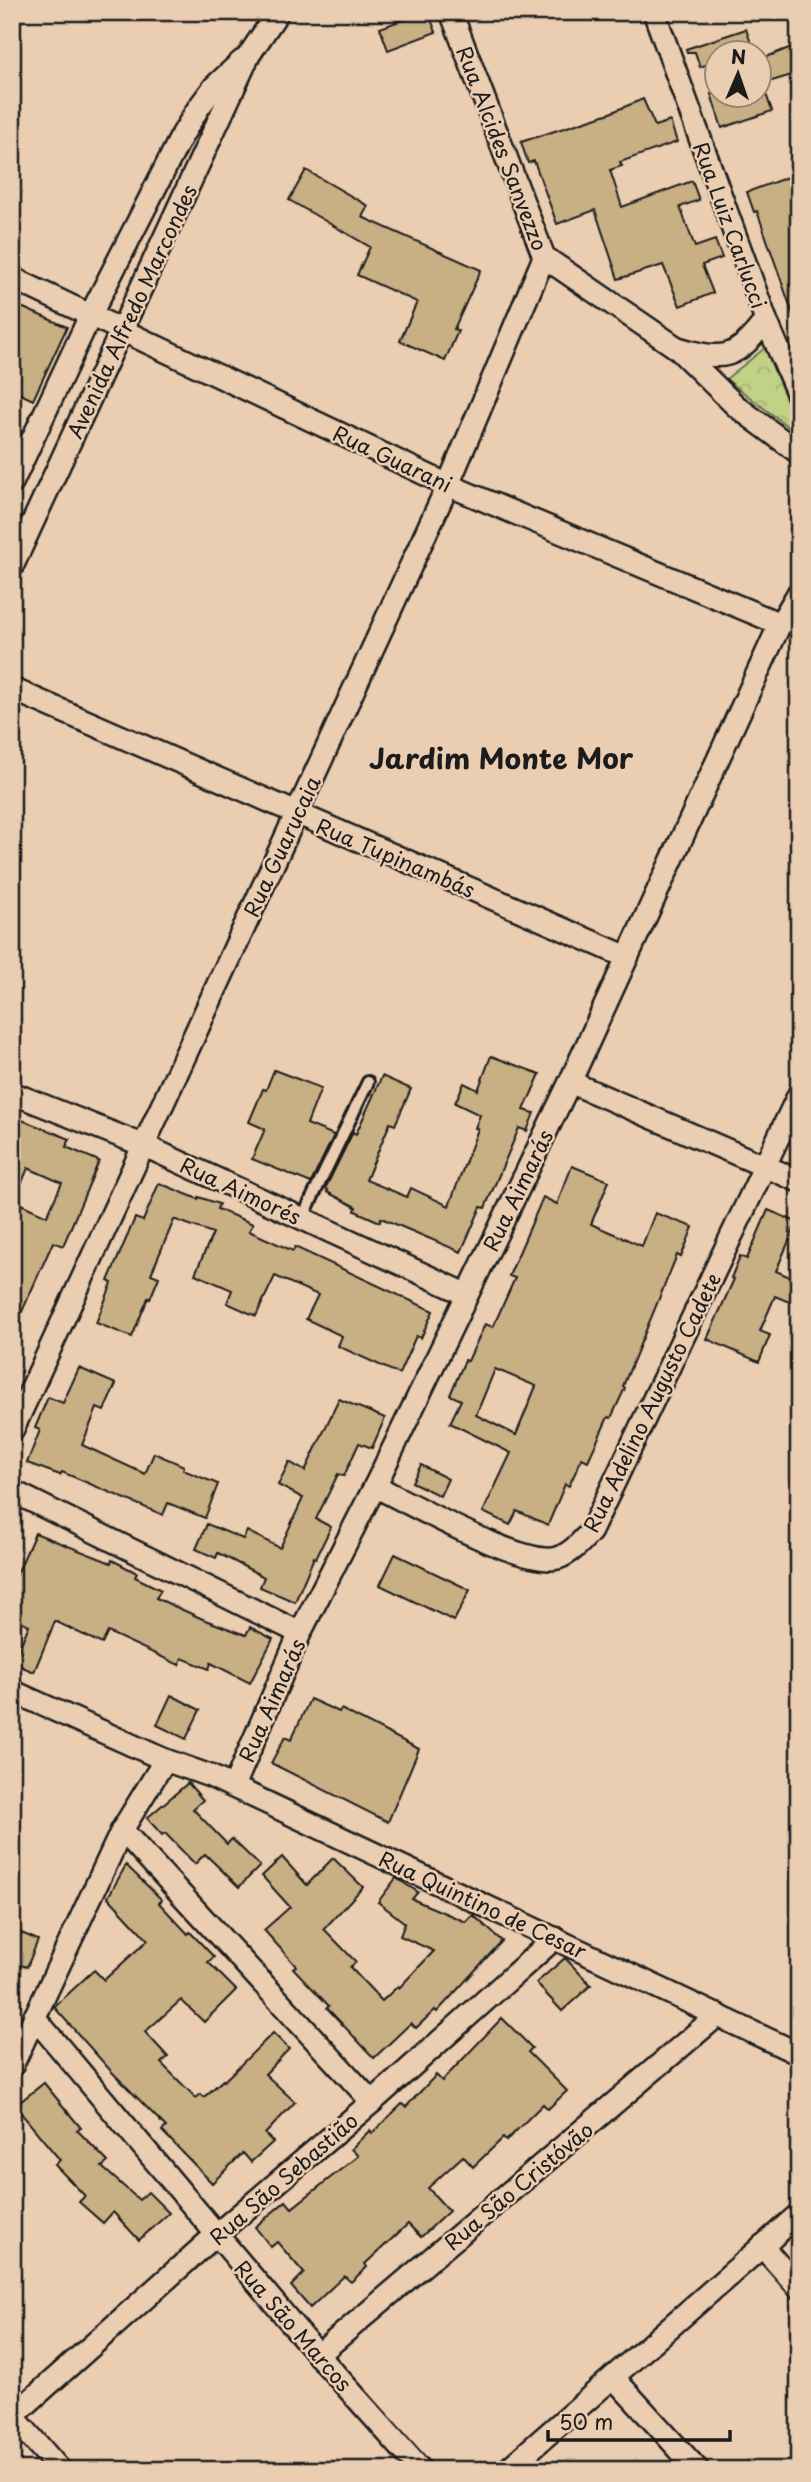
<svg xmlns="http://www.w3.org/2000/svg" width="811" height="2482" font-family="'Playpen Sans',sans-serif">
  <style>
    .park { fill: url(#park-crowns); stroke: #6e7752; stroke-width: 2 }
    .building { fill: #c9af84; stroke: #1c1c1c; stroke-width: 2; fill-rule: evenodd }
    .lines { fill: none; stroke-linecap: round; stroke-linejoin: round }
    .service-casing { stroke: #1c1c1c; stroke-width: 16 }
    .minor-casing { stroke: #1c1c1c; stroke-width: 26 }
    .service { stroke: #ebceb2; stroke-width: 10 }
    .minor { stroke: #ebceb2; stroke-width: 21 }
    .labels { text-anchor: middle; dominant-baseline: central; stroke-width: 5; stroke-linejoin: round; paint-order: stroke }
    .street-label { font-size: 21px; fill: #1c1c1c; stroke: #ebceb2 }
    .district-label { font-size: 28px; font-weight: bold; fill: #1c1c1c; stroke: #ebceb2 }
  </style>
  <defs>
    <pattern id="park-crowns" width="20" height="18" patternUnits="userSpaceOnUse" patternTransform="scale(1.75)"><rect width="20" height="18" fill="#c1d287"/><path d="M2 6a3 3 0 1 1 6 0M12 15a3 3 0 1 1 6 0" fill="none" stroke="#a5b474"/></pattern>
  </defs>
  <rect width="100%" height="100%" fill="#ebceb2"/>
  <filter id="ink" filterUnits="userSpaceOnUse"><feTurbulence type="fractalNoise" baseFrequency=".0143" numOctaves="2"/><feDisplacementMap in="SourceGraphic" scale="14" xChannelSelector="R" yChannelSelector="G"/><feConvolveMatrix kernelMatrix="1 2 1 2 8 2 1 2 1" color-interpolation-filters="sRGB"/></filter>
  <g filter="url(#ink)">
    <path class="park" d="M 765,348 L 799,430 L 799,438 L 791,429 L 726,379 Z"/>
    <g class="building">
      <path d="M 424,12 L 428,12 L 436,32 L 388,50 L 380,28 Z"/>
      <path d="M 746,29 L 754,52 L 717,52 L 717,61 L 700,67 L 695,52 L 687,52 L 686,49 Z"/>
      <path d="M 799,44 L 799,65 L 794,67 L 795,74 L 759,85 L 759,60 Z"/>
      <path d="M 711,94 L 766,94 L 772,111 L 722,128 Z"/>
      <path d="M 643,99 L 655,126 L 670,121 L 677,142 L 620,162 L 622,166 L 610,170 L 622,207 L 692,181 L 699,200 L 680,207 L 695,247 L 715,240 L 722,258 L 702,265 L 713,293 L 680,306 L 663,265 L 618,279 L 595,210 L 557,224 L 534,161 L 528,163 L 521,142 L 610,113 Z"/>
      <path d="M 306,170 L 368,206 L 362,217 L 481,270 L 454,329 L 458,331 L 445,361 L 400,341 L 417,302 L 357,275 L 370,247 L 289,200 Z"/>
      <path d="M 799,173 L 799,323 L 796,323 L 757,211 L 754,212 L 747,192 Z"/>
      <path d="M 12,303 L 67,327 L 33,400 L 12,390 Z"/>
      <path d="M 491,1056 L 540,1074 L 524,1110 L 534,1113 L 527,1131 L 519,1128 L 485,1208 L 481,1207 L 461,1252 L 381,1218 L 380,1222 L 355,1211 L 356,1207 L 327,1192 L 328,1190 L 325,1189 L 353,1132 L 356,1134 L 382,1076 L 411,1089 L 395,1125 L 390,1123 L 366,1180 L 407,1197 L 411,1188 L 449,1206 L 478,1129 L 475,1128 L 480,1115 L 455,1103 L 464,1083 L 478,1090 Z"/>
      <path d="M 274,1070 L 321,1088 L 307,1124 L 334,1135 L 311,1183 L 252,1159 L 265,1129 L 249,1122 L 263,1089 L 266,1090 Z"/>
      <path d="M 12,1116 L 70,1139 L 66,1147 L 99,1161 L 63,1246 L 53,1242 L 12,1334 ZM 28,1168 L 62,1183 L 47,1216 L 14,1201 Z"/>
      <path d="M 572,1166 L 609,1181 L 591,1224 L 642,1246 L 655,1213 L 693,1227 L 681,1257 L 677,1255 L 623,1386 L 625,1388 L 611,1418 L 608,1417 L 588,1461 L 582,1458 L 569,1486 L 565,1484 L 548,1525 L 517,1511 L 510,1525 L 483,1512 L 511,1453 L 450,1423 L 461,1400 L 450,1395 L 465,1360 L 468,1361 L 485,1324 L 493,1327 L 515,1278 L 509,1276 L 543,1197 L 557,1204 ZM 495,1369 L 536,1386 L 516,1435 L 476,1415 Z"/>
      <path d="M 159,1183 L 198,1199 L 199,1197 L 219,1204 L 217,1209 L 253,1224 L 249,1231 L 293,1251 L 295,1247 L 433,1311 L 421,1338 L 416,1336 L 399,1374 L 338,1346 L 342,1336 L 306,1319 L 318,1295 L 275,1276 L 256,1316 L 227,1303 L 232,1290 L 195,1274 L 213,1233 L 176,1220 L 174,1220 L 151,1274 L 159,1277 L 150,1299 L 148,1298 L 132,1337 L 96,1323 L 112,1283 L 108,1281 L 135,1218 L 143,1221 Z"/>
      <path d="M 768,1210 L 797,1222 L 776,1271 L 799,1281 L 799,1293 L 794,1304 L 775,1296 L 760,1331 L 770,1335 L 759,1362 L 707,1339 L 734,1279 L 731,1278 L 740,1256 L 747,1259 Z"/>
      <path d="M 79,1368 L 116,1384 L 104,1411 L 97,1408 L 82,1445 L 145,1474 L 154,1453 L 184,1466 L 183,1470 L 218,1484 L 205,1518 L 168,1503 L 163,1515 L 62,1472 L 60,1475 L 27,1463 L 40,1430 L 35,1428 L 48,1397 L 63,1403 Z"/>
      <path d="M 339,1399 L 385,1418 L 372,1448 L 359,1443 L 344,1476 L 338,1474 L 316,1519 L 331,1527 L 316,1558 L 314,1557 L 295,1602 L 260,1587 L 264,1577 L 218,1553 L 216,1558 L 196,1549 L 207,1524 L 243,1539 L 247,1531 L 280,1548 L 303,1498 L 278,1485 L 289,1462 L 305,1471 Z"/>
      <path d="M 421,1465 L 448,1479 L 440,1496 L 412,1482 Z"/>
      <path d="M 35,1533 L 111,1563 L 112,1560 L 137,1573 L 135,1577 L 161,1590 L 156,1598 L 205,1620 L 246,1635 L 250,1627 L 273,1639 L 250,1683 L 211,1663 L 209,1669 L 182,1658 L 179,1665 L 108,1632 L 102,1644 L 55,1621 L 34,1672 L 13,1663 L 29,1625 L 12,1617 L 12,1585 Z"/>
      <path d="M 395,1554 L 470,1590 L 454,1621 L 380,1585 Z"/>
      <path d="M 171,1695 L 200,1710 L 186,1739 L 157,1725 Z"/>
      <path d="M 310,1699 L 339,1712 L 341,1709 L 419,1749 L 388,1822 L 271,1763 L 285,1737 L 291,1740 Z"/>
      <path d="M 188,1783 L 203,1800 L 193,1809 L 227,1844 L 232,1839 L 260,1866 L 239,1887 L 205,1854 L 195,1864 L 165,1833 L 162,1835 L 147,1818 Z"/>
      <path d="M 282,1857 L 307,1885 L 333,1858 L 363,1887 L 324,1929 L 356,1962 L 350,1967 L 382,2001 L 398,1986 L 399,1988 L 434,1951 L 400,1936 L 405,1923 L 378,1902 L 396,1878 L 418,1892 L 412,1899 L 466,1922 L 473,1915 L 502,1941 L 437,2012 L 435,2010 L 416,2028 L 411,2023 L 374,2058 L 327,2008 L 329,2006 L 293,1968 L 296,1966 L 264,1930 L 290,1907 L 262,1876 Z"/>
      <path d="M 126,1865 L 162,1900 L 159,1903 L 188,1934 L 190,1932 L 214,1957 L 208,1962 L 236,1990 L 204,2022 L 181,2000 L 145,2032 L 168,2057 L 161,2063 L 196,2098 L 201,2094 L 204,2097 L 223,2080 L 224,2081 L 273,2033 L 289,2049 L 265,2074 L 295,2102 L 265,2134 L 273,2142 L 251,2162 L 243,2153 L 212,2183 L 162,2131 L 166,2127 L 111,2071 L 54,2007 L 94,1970 L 104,1980 L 148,1940 L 108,1897 Z"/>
      <path d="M 12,1929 L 38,1940 L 27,1967 L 12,1962 Z"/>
      <path d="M 565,1958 L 591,1985 L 562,2011 L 536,1983 Z"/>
      <path d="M 502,2018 L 532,2048 L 528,2052 L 567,2091 L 548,2109 L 543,2104 L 506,2141 L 503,2138 L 473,2167 L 463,2156 L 428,2188 L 449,2211 L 421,2237 L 408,2224 L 365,2264 L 367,2267 L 351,2282 L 344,2276 L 310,2308 L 291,2286 L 304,2273 L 277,2242 L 271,2247 L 255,2227 L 286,2201 L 292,2208 L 358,2156 L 351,2149 L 370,2130 L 372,2133 L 402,2104 L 406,2107 L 436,2075 L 442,2081 Z"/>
      <path d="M 44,2083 L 81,2128 L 77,2130 L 108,2162 L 102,2167 L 139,2200 L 148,2192 L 169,2213 L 139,2240 L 113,2212 L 103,2223 L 79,2202 L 85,2196 L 55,2165 L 60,2160 L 15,2106 Z"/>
    </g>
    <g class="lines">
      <defs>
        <path id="service" d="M 302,1219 L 368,1082"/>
        <g id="minor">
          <path d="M 451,12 L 544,257 L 677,348 L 736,406 L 799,453"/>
          <path d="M 654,12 L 766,320 L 799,397"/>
          <path d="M 12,278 L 448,485 L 780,624"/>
          <path d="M 678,348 C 725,362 736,359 766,320"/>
          <path d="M 12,483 L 90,316 L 181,137 L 199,107 L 214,87 L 242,61"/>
          <path d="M 12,567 L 249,55 L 278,12"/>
          <path d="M 12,689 L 627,957"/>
          <path d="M 570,1082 L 799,1181"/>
          <path d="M 12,1093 L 145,1146 L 466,1294"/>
          <path d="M 12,1431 L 448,485 L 544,257"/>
          <path d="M 375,1486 C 411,1504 524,1568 558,1558 C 572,1553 582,1541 591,1531 L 799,1094"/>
          <path d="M 12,1491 L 300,1633"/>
          <path d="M 12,1691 L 165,1760 L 210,1776 L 799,2054"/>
          <path d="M 234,1786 L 300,1633 L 375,1486 L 570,1082 L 780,624 L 799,592"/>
          <path d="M 122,1830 L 372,2102"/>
          <path d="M 34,2017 L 318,2355 L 421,2470"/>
          <path d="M 12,2066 L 122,1830 L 165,1760"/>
          <path d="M 762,2246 L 799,2288"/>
          <path d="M 318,2355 L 718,2015"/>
          <path d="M 613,2377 L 698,2470"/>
          <path d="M 12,2415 L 60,2470"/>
          <path d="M 12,2417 L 217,2234 L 372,2102 L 555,1938"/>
          <path d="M 507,2470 L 799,2214"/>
        </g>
      </defs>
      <use href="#service" class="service-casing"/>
      <use href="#minor" class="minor-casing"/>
      <use href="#service" class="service"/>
      <use href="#minor" class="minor"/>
    </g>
  </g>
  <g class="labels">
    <g class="street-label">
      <text transform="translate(503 148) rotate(69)">Rua Alcides Sanvezzo</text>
      <text transform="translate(731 225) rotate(70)">Rua Luiz Carlucci</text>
      <text transform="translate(131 311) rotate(-65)">Avenida Alfredo Marcondes</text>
      <text transform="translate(393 458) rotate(25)">Rua Guarani</text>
      <text transform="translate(281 846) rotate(-65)">Rua Guarucaia</text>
      <text transform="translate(396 857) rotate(23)">Rua Tupinambás</text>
      <text transform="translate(241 1190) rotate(25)">Rua Aimorés</text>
      <text transform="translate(517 1190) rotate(-64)">Rua Aimarás</text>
      <text transform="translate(651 1402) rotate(-64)">Rua Adelino Augusto Cadete</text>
      <text transform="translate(271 1700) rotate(-66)">Rua Aimarás</text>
      <text transform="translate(483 1904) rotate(25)">Rua Quintino de Cesar</text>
      <text transform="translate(283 2178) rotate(-41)">Rua São Sebastião</text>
      <text transform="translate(518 2185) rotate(-40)">Rua São Cristóvão</text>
      <text transform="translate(294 2325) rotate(49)">Rua São Marcos</text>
    </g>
    <g class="district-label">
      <text x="501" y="757">Jardim Monte Mor</text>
    </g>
  </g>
  <rect width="811" height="2482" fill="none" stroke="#ebceb2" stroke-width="42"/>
  <rect x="21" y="21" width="769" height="2440" fill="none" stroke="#1c1c1c" stroke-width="2.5" filter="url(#ink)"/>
  <g transform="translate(738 74) rotate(2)"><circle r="33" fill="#ebceb2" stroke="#988776" stroke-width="2"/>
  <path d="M0-5L12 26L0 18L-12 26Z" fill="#1c1c1c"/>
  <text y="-10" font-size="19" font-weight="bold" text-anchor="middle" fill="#1c1c1c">N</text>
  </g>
  <path d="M548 2430v10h182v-10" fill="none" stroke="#1c1c1c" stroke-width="3.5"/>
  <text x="559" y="2430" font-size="21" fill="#1c1c1c" stroke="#ebceb2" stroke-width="5" paint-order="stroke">50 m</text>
</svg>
